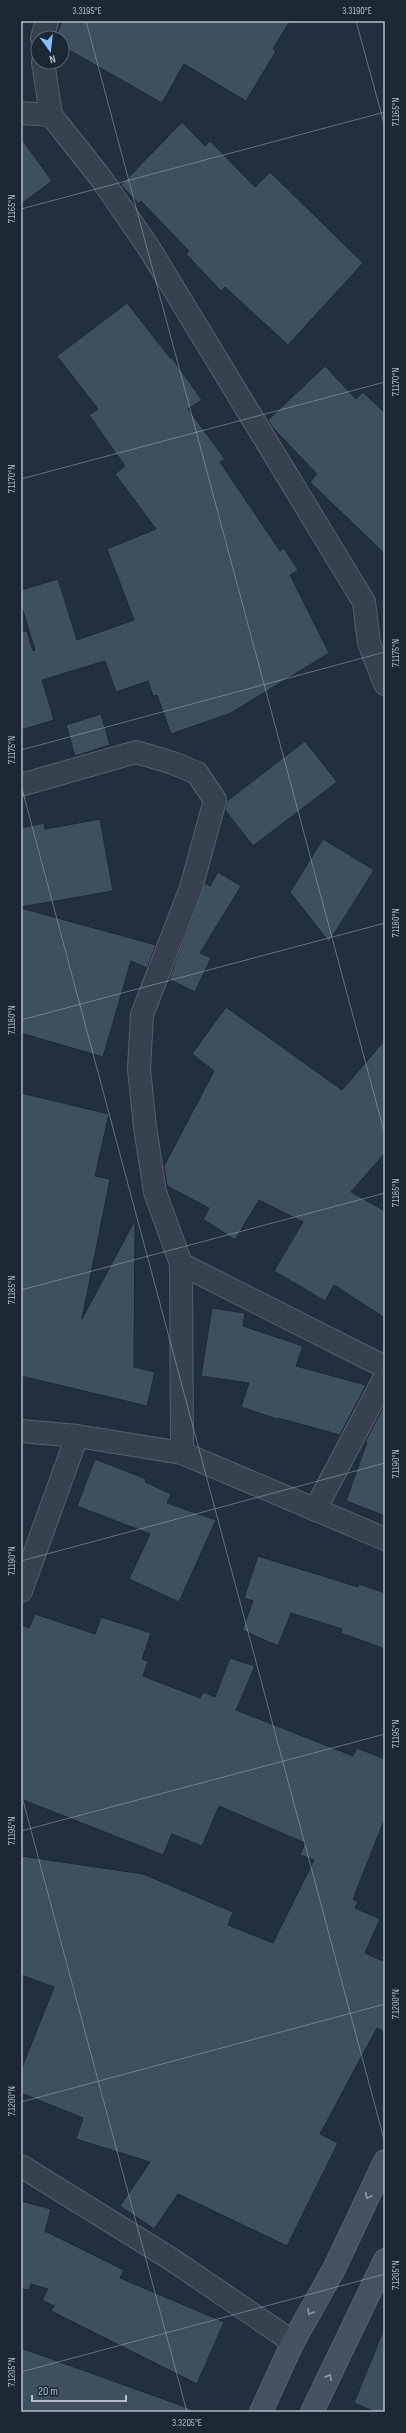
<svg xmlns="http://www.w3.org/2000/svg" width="406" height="2433" font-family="'Sofia Sans Condensed',sans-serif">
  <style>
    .building { fill: #3e4f5d; stroke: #1d2935 }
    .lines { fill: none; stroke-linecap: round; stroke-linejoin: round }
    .street-casing { stroke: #54606c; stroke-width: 24 }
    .secondary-casing { stroke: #54606c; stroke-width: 24 }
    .street { stroke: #36424e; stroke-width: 22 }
    .secondary { stroke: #445161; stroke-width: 22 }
    .oneway { stroke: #8c97a5 }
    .ticks { fill: none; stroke: #b2bdc9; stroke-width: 1; stroke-opacity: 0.45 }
    .neatline { fill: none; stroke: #b2bdc9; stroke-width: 1.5 }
    .ticks-label { font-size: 10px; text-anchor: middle; fill: #b2bdc9 }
  </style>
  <rect width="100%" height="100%" fill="#22303e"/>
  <g class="building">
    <path d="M 62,21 L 290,21 L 273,49 L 276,51 L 246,101 L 184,64 L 162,103 L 62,46 L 62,38 L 55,38 Z"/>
    <path d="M 182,122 L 205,146 L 210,141 L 255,187 L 270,172 L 363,263 L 288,345 L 225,287 L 221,291 L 186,254 L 189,251 L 141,201 L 139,204 L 121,185 Z"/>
    <path d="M 21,138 L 52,181 L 21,204 Z"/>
    <path d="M 127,303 L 171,359 L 172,358 L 202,400 L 188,409 L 225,459 L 220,462 L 280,551 L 284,548 L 298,570 L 290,575 L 329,653 L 231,713 L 171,734 L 157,695 L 153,696 L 148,681 L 116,692 L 105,661 L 42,680 L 54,720 L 21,730 L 21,632 L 27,631 L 33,651 L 35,650 L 21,604 L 21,590 L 58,579 L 77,640 L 134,620 L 107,549 L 156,529 L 115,474 L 125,466 L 89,415 L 98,409 L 57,356 Z"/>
    <path d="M 325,366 L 356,399 L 363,392 L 385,413 L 385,554 L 310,482 L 317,474 L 273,428 L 268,420 Z"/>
    <path d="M 101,714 L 110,745 L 75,756 L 66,725 Z"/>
    <path d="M 305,741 L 337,782 L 253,846 L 225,810 L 227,801 Z"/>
    <path d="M 100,819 L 113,891 L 21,907 L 21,828 L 44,823 L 45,829 Z"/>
    <path d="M 323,839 L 374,870 L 329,942 L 290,892 Z"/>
    <path d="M 218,872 L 241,886 L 200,953 L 211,958 L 195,992 L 169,979 L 205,883 L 210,886 Z"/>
    <path d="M 21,908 L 156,945 L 147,968 L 131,961 L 103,1057 L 21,1033 Z"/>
    <path d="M 226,1007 L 342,1090 L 385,1040 L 385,1153 L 351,1192 L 385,1211 L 385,1318 L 334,1285 L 325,1301 L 274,1271 L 303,1222 L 259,1200 L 235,1240 L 203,1219 L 209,1208 L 167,1186 L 164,1166 L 214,1071 L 192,1054 Z"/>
    <path d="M 21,1093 L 109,1114 L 95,1176 L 110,1179 L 82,1319 L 135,1220 L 134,1367 L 155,1372 L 147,1406 L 21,1376 Z"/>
    <path d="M 212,1308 L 245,1313 L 243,1326 L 303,1346 L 296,1366 L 366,1385 L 340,1435 L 278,1418 L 277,1419 L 241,1407 L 249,1383 L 201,1376 Z"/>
    <path d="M 385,1404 L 385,1516 L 346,1501 L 367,1442 L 365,1442 Z"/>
    <path d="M 95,1459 L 146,1479 L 145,1482 L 171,1494 L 167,1503 L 216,1520 L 179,1602 L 129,1579 L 150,1534 L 77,1506 Z"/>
    <path d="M 258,1556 L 358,1587 L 359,1584 L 385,1593 L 385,1649 L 341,1633 L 342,1629 L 291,1613 L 278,1646 L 242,1630 L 253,1601 L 244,1598 Z"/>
    <path d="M 35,1614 L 95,1634 L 101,1617 L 151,1633 L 142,1659 L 148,1661 L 143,1676 L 200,1698 L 203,1692 L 215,1697 L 230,1658 L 255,1666 L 236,1710 L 353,1756 L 357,1748 L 385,1759 L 385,1818 L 353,1899 L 358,1902 L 355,1908 L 380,1919 L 365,1953 L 385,1962 L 385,2032 L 377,2028 L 320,2134 L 338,2143 L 287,2246 L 178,2194 L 154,2229 L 120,2206 L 150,2162 L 76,2139 L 83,2118 L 21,2093 L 21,2070 L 54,1987 L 21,1975 L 21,1856 L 143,1874 L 233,1912 L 228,1925 L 273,1943 L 314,1860 L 300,1855 L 305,1843 L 219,1806 L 202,1846 L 172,1834 L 163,1855 L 21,1799 L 21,1625 L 29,1628 Z"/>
    <path d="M 21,2201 L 51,2209 L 45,2231 L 124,2270 L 120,2278 L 224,2322 L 197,2384 L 51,2311 L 54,2306 L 42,2300 L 48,2289 L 31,2284 L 29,2290 L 21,2289 Z"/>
    <path d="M 384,2329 L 385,2412 L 376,2412 L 354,2403 Z"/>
    <path d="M 21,2348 L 191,2409 L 190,2412 L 21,2412 Z"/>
  </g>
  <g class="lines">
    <defs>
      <g id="street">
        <path d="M 42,38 L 47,21"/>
        <path d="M 43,62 L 51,115"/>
        <path d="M 21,113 L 51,115 L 100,177 L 149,248 L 364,602 L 369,643 L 385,684"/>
        <path d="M 21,785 L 136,752 L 173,763 L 197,773 L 215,800 L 191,888 L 142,1015 L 139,1069 L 145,1127 L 155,1192 L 181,1264 L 182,1453"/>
        <path d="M 181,1264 L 385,1367"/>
        <path d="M 21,1431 L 77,1436 L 182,1453 L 385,1539"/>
        <path d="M 315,1510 L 385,1377"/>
        <path d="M 21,1591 L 77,1436"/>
        <path d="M 21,2166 L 171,2259 L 293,2342"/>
      </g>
      <g id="secondary">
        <path d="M 261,2412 L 293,2342 L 334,2269 L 385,2161"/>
        <path d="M 312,2412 L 385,2260"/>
      </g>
    </defs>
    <use href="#street" class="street-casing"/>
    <use href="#secondary" class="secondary-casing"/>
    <use href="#street" class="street"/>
    <use href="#secondary" class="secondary"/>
  </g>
  <defs><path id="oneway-chevron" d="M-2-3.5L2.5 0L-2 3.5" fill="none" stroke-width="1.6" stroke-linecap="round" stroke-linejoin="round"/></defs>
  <g class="oneway">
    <use href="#oneway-chevron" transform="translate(368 2196) rotate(115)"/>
    <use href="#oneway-chevron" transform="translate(310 2312) rotate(119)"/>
    <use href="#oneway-chevron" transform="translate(329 2377) rotate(-64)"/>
  </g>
  <path class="ticks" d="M 86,21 L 385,1135M 356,21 L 385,127M 21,209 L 385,112M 21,479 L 385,382M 21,750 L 385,652M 21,785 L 385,2143M 21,1020 L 385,923M 21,1290 L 385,1193M 21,1561 L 385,1463M 21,1793 L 187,2412M 21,1831 L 385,1734M 21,2102 L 385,2004M 21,2372 L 385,2274"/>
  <rect width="406" height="2433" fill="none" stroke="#1b2733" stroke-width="44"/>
  <g transform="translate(50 50) rotate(165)"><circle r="19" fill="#1b2733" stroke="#57636f"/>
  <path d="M0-3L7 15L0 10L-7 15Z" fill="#82bdfe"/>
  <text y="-6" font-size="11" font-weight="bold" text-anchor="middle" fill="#b2bdc9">N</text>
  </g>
  <path d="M32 2395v6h94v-6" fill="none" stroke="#b2bdc9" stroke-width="2"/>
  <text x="38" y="2395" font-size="12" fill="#b2bdc9" stroke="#1b2733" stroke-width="3" paint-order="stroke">20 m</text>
  <rect x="22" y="22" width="362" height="2389" class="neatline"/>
  <g class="ticks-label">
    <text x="87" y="14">3.3195°E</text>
    <text x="357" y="14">3.3190°E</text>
    <text transform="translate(395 112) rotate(-90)" y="4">7.1165°N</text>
    <text transform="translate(11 209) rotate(-90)" y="4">7.1165°N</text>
    <text transform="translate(395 382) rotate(-90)" y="4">7.1170°N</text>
    <text transform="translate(11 479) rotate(-90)" y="4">7.1170°N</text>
    <text transform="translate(395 653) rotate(-90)" y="4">7.1175°N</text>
    <text transform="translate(11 750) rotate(-90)" y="4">7.1175°N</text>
    <text transform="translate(395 923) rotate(-90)" y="4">7.1180°N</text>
    <text transform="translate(11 1020) rotate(-90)" y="4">7.1180°N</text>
    <text transform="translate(395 1193) rotate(-90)" y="4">7.1185°N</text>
    <text transform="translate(11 1290) rotate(-90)" y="4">7.1185°N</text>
    <text transform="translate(395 1464) rotate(-90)" y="4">7.1190°N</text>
    <text transform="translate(11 1561) rotate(-90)" y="4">7.1190°N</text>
    <text transform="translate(395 1734) rotate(-90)" y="4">7.1195°N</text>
    <text transform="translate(11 1831) rotate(-90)" y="4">7.1195°N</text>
    <text transform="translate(395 2004) rotate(-90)" y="4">7.1200°N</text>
    <text transform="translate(11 2101) rotate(-90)" y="4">7.1200°N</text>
    <text transform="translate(395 2275) rotate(-90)" y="4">7.1205°N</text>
    <text transform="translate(11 2372) rotate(-90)" y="4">7.1205°N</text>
    <text x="187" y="2426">3.3205°E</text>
  </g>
</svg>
